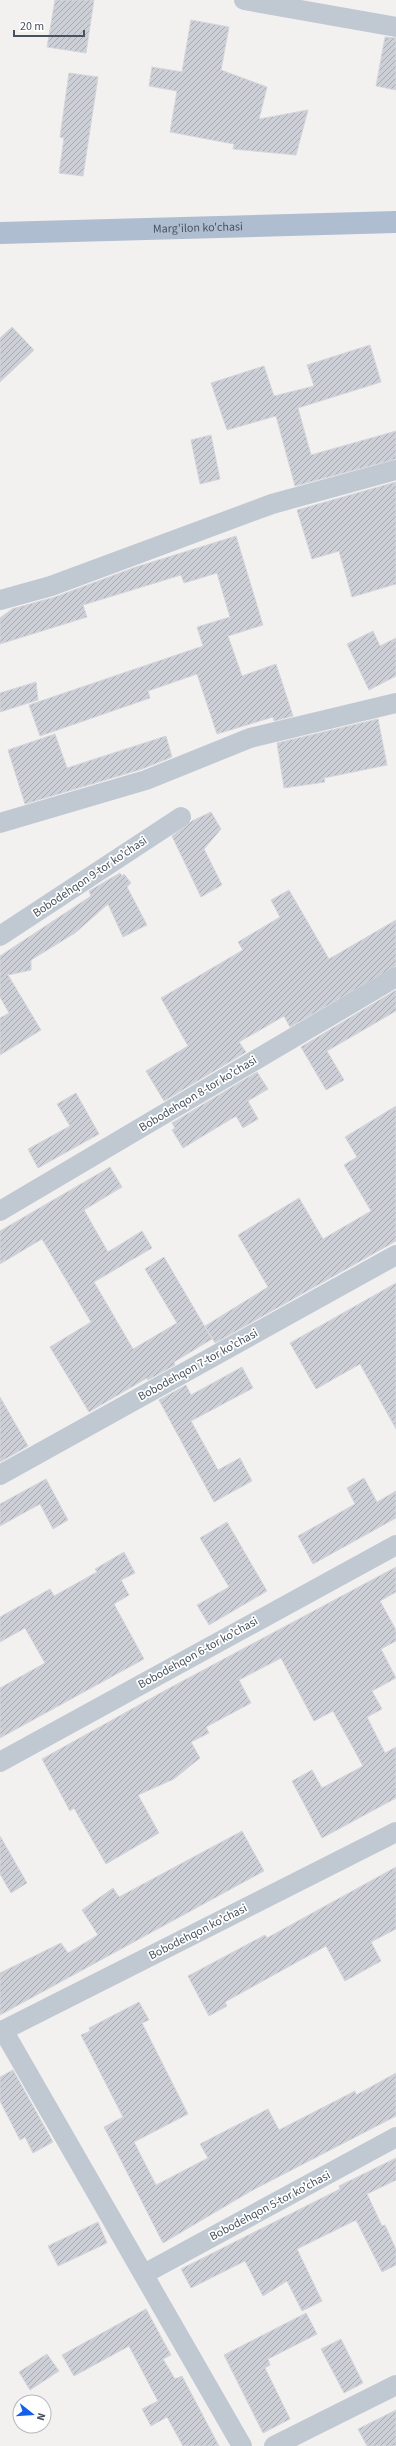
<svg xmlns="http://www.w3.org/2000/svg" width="396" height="2446" font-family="'Source Sans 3',sans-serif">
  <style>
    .building { fill: url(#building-hatch); stroke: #d4d6dc }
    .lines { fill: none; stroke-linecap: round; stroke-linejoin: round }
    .minor { stroke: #c0c9d2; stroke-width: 20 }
    .primary { stroke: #afbdd0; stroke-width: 22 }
    .labels { text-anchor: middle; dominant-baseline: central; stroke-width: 3.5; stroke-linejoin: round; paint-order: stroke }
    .street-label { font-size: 12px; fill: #47525e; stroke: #fff }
  </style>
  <defs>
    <pattern id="building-hatch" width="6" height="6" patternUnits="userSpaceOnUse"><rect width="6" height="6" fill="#cccfd5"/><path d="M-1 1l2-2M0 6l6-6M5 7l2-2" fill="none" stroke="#a7abb0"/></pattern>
  </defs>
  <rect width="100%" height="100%" fill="#f3f0f0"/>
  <g class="building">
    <path d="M 55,0 L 94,0 L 86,53 L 47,47 Z"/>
    <path d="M 191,20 L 229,27 L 221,70 L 267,87 L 259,119 L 308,110 L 296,155 L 233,149 L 234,144 L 170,132 L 177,91 L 149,86 L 152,67 L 182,72 Z"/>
    <path d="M 385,37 L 396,38 L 396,90 L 376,86 Z"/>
    <path d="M 69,73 L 98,77 L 83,176 L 59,173 L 64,138 L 60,137 Z"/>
    <path d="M 12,327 L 34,350 L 0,382 L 0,338 Z"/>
    <path d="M 370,345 L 381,382 L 298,408 L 311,455 L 396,431 L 396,459 L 295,486 L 276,416 L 227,430 L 211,383 L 264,366 L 274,396 L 314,386 L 307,365 Z"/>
    <path d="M 211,435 L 220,479 L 200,484 L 191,440 Z"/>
    <path d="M 396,482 L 396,584 L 352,597 L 339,551 L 312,559 L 297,510 Z"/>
    <path d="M 236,536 L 263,625 L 228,636 L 242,676 L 276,664 L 293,716 L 274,721 L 273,717 L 217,734 L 197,674 L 148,691 L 150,698 L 40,736 L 29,705 L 203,646 L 197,627 L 230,617 L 217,573 L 184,583 L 181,575 L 83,605 L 87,617 L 0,644 L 0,618 L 12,609 L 55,597 L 136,567 Z"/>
    <path d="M 373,631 L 380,646 L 396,638 L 396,676 L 369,690 L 347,644 Z"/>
    <path d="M 36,682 L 38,700 L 0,712 L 0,693 Z"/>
    <path d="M 378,719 L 387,765 L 324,778 L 325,782 L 284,788 L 277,743 Z"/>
    <path d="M 55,734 L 67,768 L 166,736 L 172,757 L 142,769 L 25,804 L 8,750 Z"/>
    <path d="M 211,812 L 221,829 L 204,849 L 222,885 L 201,897 L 172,836 L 192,821 Z"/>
    <path d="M 120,873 L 122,876 L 124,874 L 131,883 L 127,887 L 147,925 L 123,937 L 108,904 L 75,933 L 31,960 L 31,970 L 8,975 L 41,1030 L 0,1055 L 0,1018 L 9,1013 L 0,997 L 0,956 L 91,896 L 89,891 Z"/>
    <path d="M 289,890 L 329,959 L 396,920 L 396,966 L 290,1027 L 284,1016 L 267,1026 L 239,1042 L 246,1052 L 164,1101 L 146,1071 L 188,1046 L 161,998 L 243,950 L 238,942 L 280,917 L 271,900 Z"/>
    <path d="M 396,990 L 396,1011 L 327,1051 L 344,1080 L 326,1090 L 301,1047 Z"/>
    <path d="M 257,1072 L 268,1089 L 248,1101 L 258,1119 L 243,1128 L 236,1116 L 183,1148 L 172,1130 L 175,1128 L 172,1123 Z"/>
    <path d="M 76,1093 L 99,1134 L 38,1168 L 28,1149 L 70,1126 L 57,1104 Z"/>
    <path d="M 396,1106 L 396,1241 L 215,1343 L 205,1326 L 268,1287 L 238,1235 L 299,1198 L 323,1239 L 371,1211 L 344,1165 L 357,1157 L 345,1137 Z"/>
    <path d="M 110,1167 L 122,1187 L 84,1210 L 108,1252 L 142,1231 L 152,1248 L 94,1282 L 133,1349 L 177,1323 L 145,1269 L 164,1257 L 212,1339 L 174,1362 L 175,1365 L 148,1380 L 147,1378 L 89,1412 L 50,1347 L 91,1322 L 42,1239 L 0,1264 L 0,1231 Z"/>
    <path d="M 396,1283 L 396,1429 L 360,1364 L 316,1389 L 290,1343 Z"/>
    <path d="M 242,1367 L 253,1388 L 191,1421 L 218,1470 L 240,1458 L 252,1481 L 214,1502 L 159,1400 L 186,1385 L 191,1395 Z"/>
    <path d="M 0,1397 L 28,1446 L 0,1462 Z"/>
    <path d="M 364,1478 L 377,1502 L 396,1491 L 396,1518 L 313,1564 L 298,1536 L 355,1504 L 347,1488 Z"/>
    <path d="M 46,1479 L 68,1520 L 53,1529 L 40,1504 L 0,1526 L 0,1504 Z"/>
    <path d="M 227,1522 L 267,1591 L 209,1625 L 197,1605 L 229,1587 L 200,1538 Z"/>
    <path d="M 124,1552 L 135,1573 L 121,1580 L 129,1595 L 114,1604 L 144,1659 L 0,1738 L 0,1688 L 45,1663 L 25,1628 L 0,1642 L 0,1617 L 50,1589 L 54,1596 L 97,1572 L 95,1569 Z"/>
    <path d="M 396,1567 L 396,1592 L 380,1601 L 396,1630 L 396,1641 L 381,1649 L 396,1678 L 372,1691 L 382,1709 L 367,1717 L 385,1753 L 396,1747 L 396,1798 L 322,1838 L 292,1781 L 312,1770 L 322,1788 L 363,1766 L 333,1711 L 314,1721 L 281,1658 L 239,1680 L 251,1703 L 206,1727 L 209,1733 L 191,1742 L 200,1758 L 174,1779 L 138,1795 L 159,1833 L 106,1864 L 74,1808 L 70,1811 L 42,1759 L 166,1690 Z"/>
    <path d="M 242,1831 L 264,1871 L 0,2015 L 0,1973 L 61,1943 L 68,1953 L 98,1935 L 82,1910 L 113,1888 L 119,1897 Z"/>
    <path d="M 0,1836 L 27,1883 L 11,1893 L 0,1874 Z"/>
    <path d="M 396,1867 L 396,1929 L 371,1942 L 381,1961 L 345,1981 L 326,1946 L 225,2002 L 227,2006 L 209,2016 L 188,1976 L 265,1935 L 267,1938 Z"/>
    <path d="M 139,2002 L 149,2020 L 142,2023 L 188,2114 L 134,2142 L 156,2185 L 208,2158 L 200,2144 L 268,2109 L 279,2130 L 355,2091 L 356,2095 L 396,2073 L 396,2116 L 251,2191 L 163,2243 L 104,2127 L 123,2117 L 81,2035 L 90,2031 L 89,2028 Z"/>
    <path d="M 13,2070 L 53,2142 L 33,2153 L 25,2137 L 20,2140 L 0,2101 L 0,2077 Z"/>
    <path d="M 396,2158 L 396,2180 L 367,2194 L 382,2226 L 385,2225 L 396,2249 L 396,2265 L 382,2272 L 356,2220 L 297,2249 L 322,2301 L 302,2311 L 287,2281 L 263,2296 L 245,2261 L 191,2288 L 181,2269 L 340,2189 L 339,2186 Z"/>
    <path d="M 98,2222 L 107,2243 L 58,2266 L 48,2246 Z"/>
    <path d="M 146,2309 L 171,2355 L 163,2359 L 175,2379 L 182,2376 L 219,2446 L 183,2446 L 167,2417 L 151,2426 L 142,2409 L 158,2401 L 129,2346 L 74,2376 L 62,2355 Z"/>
    <path d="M 306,2313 L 317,2334 L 268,2359 L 270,2365 L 265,2368 L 290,2419 L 263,2433 L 224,2355 Z"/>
    <path d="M 341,2339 L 363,2383 L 344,2393 L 321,2349 Z"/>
    <path d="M 47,2354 L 59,2371 L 30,2390 L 19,2372 Z"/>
    <path d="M 396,2410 L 396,2446 L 367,2446 L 358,2429 Z"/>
  </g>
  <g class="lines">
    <g class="minor">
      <path d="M 244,0 L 396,27"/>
      <path d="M 0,600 L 51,586 L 272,504 L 396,470"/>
      <path d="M 0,823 L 146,780 L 250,738 L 396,703"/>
      <path d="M 0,936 L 181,817"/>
      <path d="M 0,1211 L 396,977"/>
      <path d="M 0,1475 L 396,1255"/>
      <path d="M 0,1762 L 396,1545"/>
      <path d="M 3,2030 L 242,2446"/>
      <path d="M 0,2032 L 396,1832"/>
      <path d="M 144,2274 L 396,2137"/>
      <path d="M 274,2446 L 396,2385"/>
    </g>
    <path class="primary" id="s1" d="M 0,233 L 396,222"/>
  </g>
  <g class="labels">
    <g class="street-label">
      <text stroke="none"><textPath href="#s1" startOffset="198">Marg'ilon ko'chasi</textPath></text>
      <text transform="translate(90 877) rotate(-34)">Bobodehqon 9-tor koʼchasi</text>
      <text transform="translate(198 1094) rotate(-31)">Bobodehqon 8-tor koʼchasi</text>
      <text transform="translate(198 1365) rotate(-29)">Bobodehqon 7-tor koʼchasi</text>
      <text transform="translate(198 1653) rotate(-29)">Bobodehqon 6-tor koʼchasi</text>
      <text transform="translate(198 1932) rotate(-27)">Bobodehqon koʼchasi</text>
      <text transform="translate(270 2206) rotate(-28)">Bobodehqon 5-tor koʼchasi</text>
    </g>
  </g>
  <g transform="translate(32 2414) rotate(107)"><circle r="19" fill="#ffffff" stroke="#b5babf"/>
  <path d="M0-3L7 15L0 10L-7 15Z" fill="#1360ea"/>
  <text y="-6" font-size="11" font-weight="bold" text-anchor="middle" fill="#47525e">N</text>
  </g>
  <path d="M14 30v6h70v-6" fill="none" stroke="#47525e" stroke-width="2"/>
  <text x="20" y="30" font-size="12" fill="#47525e" stroke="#ffffff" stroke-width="3" paint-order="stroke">20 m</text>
</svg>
